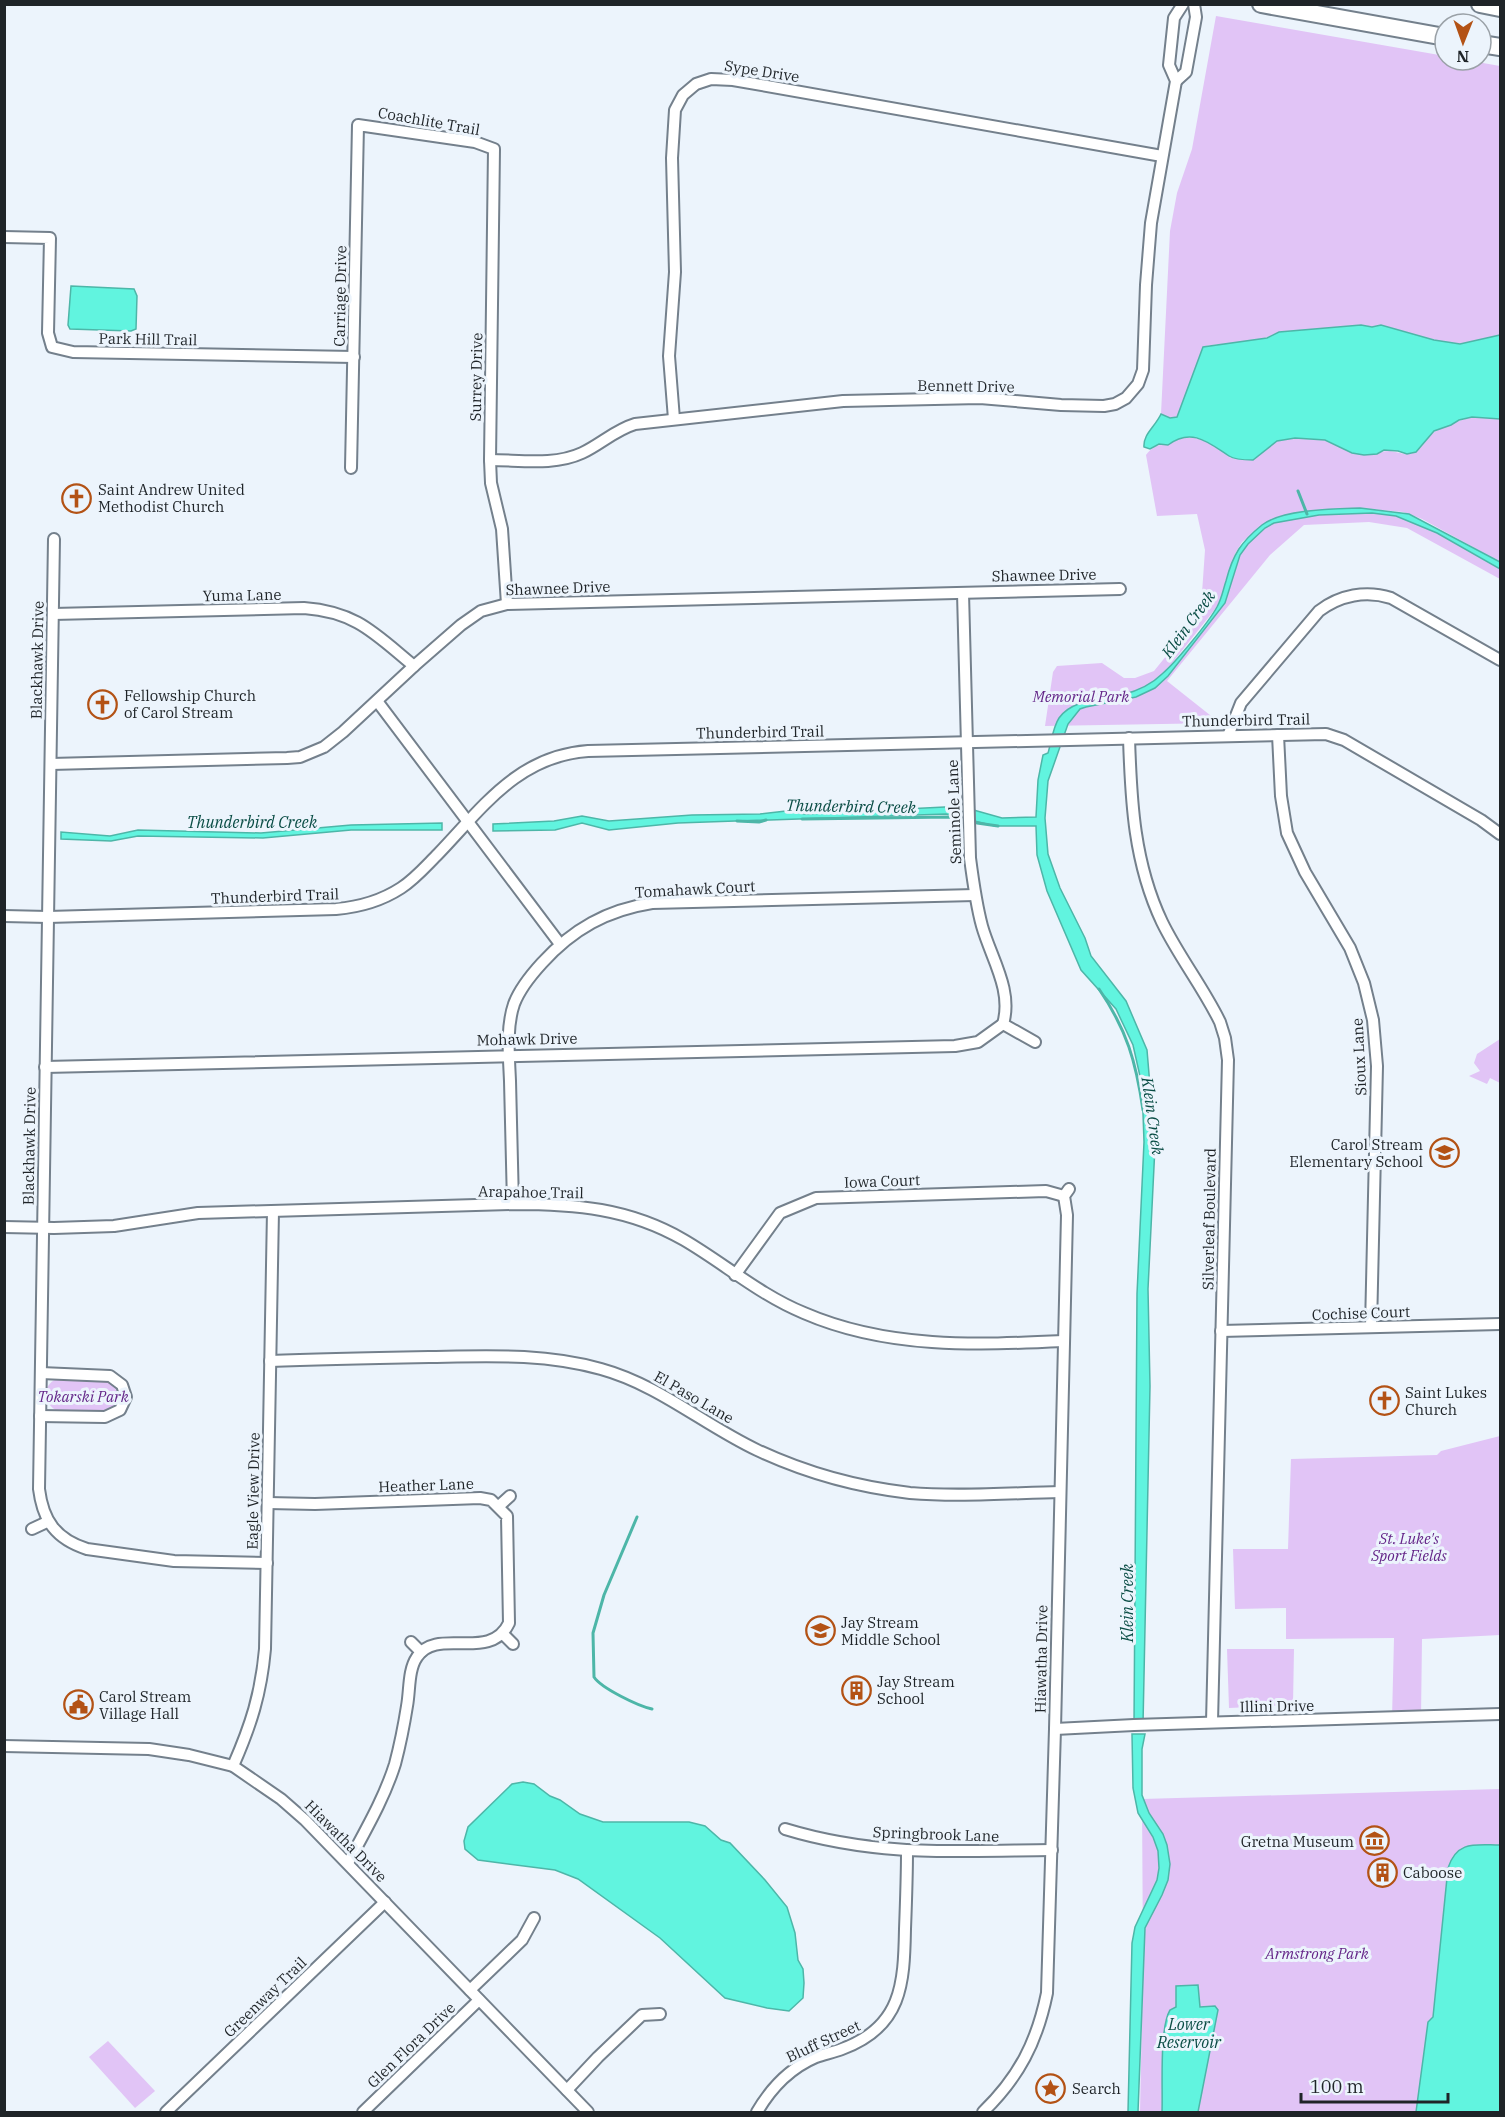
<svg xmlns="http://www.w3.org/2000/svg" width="1505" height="2117" font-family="'IBM Plex Serif',serif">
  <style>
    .green { fill: #e1c4f6 }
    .water { fill: #61f4df; stroke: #4db6a8; stroke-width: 1.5 }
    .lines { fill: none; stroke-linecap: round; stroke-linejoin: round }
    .stream { stroke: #4db6a8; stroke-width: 3 }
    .minor-casing { stroke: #74808c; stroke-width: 14 }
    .primary-casing { stroke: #74808c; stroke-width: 20 }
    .minor { stroke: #fff; stroke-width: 10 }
    .primary { stroke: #fff; stroke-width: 16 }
    .labels { text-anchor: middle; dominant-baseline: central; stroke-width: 6; stroke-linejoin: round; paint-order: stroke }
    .street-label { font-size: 15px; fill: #1f2428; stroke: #ecf4fc }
    .poi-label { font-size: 15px; fill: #1f2428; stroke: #ecf4fc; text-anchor: start }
    .park-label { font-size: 15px; font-style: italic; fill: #642588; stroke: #ecf4fc }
    .water-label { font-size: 16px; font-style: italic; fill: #094c44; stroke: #ecf4fc }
  </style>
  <rect width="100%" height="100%" fill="#ecf4fc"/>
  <g class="green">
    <path d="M 1216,16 L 1445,56 L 1445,60 L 1466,60 L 1500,66 L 1500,335 L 1460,344 L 1434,340 L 1381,325 L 1372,327 L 1361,325 L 1279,332 C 1263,340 1245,343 1227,344 C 1218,345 1211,344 1203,347 L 1177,417 L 1170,418 L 1161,414 L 1170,231 L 1177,193 L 1192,149 Z"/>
    <path d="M 1472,417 L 1500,419 L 1500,562 L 1422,519 L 1403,512 L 1360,508 L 1322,510 L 1288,515 L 1269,521 L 1242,542 L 1235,554 L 1223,593 L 1216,608 L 1165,672 L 1168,676 L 1225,603 L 1240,555 L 1248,544 L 1265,528 L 1274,523 L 1319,515 L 1372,513 L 1396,516 L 1437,533 L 1500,569 L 1500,579 L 1407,528 L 1369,522 L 1304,525 L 1270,555 L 1167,681 L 1220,723 L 1045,726 L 1053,672 L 1057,666 L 1102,663 L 1124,678 L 1135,678 L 1154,671 L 1188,629 L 1198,609 L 1202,593 L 1205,550 L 1197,514 L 1157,516 L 1146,455 C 1152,447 1158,444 1168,445 L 1178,437 L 1195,438 L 1209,442 L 1231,458 L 1253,460 L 1277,441 L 1295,438 L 1325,440 L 1337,446 L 1376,454 C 1392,446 1400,457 1413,453 C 1421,450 1426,439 1433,433 C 1439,428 1463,419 1472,417 Z"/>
    <path d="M 1500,1039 L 1500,1083 L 1490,1078 L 1487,1084 L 1469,1076 L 1480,1071 L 1474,1063 L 1477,1054 Z"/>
    <path d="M 57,1379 L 108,1380 L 117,1385 L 121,1397 L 118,1406 L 108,1411 L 58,1411 C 43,1405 41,1385 57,1379 Z"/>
    <path d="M 1500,1436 L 1500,1635 L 1422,1639 L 1421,1717 L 1392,1718 L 1394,1638 L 1286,1639 L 1286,1608 L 1235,1609 L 1233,1549 L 1288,1549 L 1291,1459 L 1437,1455 L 1441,1451 Z"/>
    <path d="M 1227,1649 L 1294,1649 L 1293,1705 L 1229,1708 Z"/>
    <path d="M 1500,1789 L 1500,2112 L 1140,2112 L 1143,1963 L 1142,1799 Z"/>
    <path d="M 108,2041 L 155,2091 L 135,2108 L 89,2057 Z"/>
  </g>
  <g class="water">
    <path d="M 71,286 L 134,289 L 137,296 L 136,329 L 131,331 L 70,329 L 68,325 Z"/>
    <path d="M 1361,325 L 1372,327 L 1381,325 L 1434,340 L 1460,344 L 1500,335 L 1500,419 L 1472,417 L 1459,420 L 1451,425 L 1434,431 L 1416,452 L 1407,454 L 1398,451 L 1384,450 L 1377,454 L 1364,455 L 1352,453 L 1325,440 L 1295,438 L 1277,441 L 1253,460 C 1246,460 1235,460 1229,456 C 1209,443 1192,427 1168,445 L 1159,444 L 1150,449 L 1144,447 C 1143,434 1155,427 1161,414 L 1170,418 L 1177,417 L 1203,347 L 1267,338 L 1279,332 Z"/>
    <path d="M 1360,508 L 1409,514 L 1500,562 L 1500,569 L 1437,533 L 1396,516 L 1372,513 L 1319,515 L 1274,523 L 1265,528 L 1248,544 L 1240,555 L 1225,603 L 1168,676 L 1155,688 L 1136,697 L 1086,707 L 1080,709 L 1068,724 L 1048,781 L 1045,818 L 1048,854 L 1060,888 L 1085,938 L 1091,956 L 1126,1001 L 1147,1050 L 1155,1146 L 1148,1289 L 1150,1386 L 1143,1724 L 1134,1725 L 1137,1294 L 1144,1142 L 1142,1085 L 1133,1045 L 1116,1009 L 1081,970 L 1047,891 L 1037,855 L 1036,826 L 995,826 L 946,814 L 678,823 L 609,830 L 582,823 L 555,830 L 493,831 L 493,824 L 554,821 L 582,816 L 609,821 L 692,815 L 760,814 L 786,811 L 805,814 L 945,807 L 963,807 L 1002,818 L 1036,817 L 1038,780 L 1043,755 L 1048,753 C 1051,743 1053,727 1059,718 C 1073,698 1102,701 1122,695 C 1137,691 1151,685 1162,674 C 1176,662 1208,623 1217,607 C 1222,598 1223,590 1226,581 C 1233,554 1241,542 1262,525 C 1283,509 1334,509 1360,508 Z"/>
    <path d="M 442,823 L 442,830 L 351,830 L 263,838 L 138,836 L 111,841 L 61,839 L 61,832 L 110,836 L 138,830 L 261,833 L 351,825 Z"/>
    <path d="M 1132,1734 L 1145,1734 L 1142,1749 L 1142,1795 L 1149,1813 L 1163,1834 L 1167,1845 L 1170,1864 L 1168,1880 L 1162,1895 L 1145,1928 L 1138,2112 L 1128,2112 L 1132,1943 L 1135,1927 L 1157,1880 L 1159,1868 L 1158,1851 L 1153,1837 L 1138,1813 L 1133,1788 Z"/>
    <path d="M 523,1782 L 534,1784 L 550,1796 L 560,1800 L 580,1814 L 603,1822 L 689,1822 L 705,1826 L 721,1840 L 730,1843 L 765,1880 L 787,1907 L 795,1933 L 798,1960 L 803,1969 L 804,1983 L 803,1998 L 789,2011 L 767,2008 L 725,1998 L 660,1938 L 578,1879 L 555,1870 L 478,1860 L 465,1849 L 464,1841 L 468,1827 L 512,1784 Z"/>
    <path d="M 1500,1845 L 1500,2112 L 1416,2112 L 1428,2022 L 1433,2017 L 1448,1868 C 1457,1840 1476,1845 1500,1845 Z"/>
    <path d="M 1198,1985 L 1200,2007 L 1215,2006 L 1218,2010 L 1198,2112 L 1162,2112 C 1163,2088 1159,2029 1170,2010 L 1176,2007 L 1176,1986 Z"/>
  </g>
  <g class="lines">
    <g class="stream">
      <path d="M 1298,491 L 1307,514"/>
      <path d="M 802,819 L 950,817 L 961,819"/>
      <path d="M 737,821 L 759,822 L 766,820"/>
      <path d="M 977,823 L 998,826"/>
      <path d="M 1099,989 C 1127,1030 1136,1062 1143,1110"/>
      <path d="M 637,1517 L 604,1595 L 593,1633 L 594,1677 C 601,1688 638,1706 652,1709"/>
    </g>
    <defs>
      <g id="minor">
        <path d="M 1176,81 L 1186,72 L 1196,17 L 1194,4"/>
        <path d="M 4,237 L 50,238 L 48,333 L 52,347 L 73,352 L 354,357"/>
        <path d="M 674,419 L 669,356 L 675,272 L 672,158 L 675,110 L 683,95 L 696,84 L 711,79 L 733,80 L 1162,156"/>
        <path d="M 490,460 C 520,460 554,466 582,453 C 601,444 615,430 635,424 L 843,401 L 980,398 L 1061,405 L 1104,406 L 1115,404 L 1126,398 L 1138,384 L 1143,370 L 1146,285 L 1151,223 L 1176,81 L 1169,65 L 1174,18 L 1183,4"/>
        <path d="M 351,468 L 358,125 L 475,142 L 494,149 L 490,460 L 491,483 L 502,529 L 507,604"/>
        <path d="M 54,539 L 39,1489 C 43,1521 56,1539 87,1549 L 174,1561 L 267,1563"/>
        <path d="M 963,593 L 970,858 C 973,881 976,904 982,926 C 991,958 1013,990 1003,1024"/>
        <path d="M 53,614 L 304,608 C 357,612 375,634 414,666"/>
        <path d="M 377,701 L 560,944"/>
        <path d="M 1278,735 L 1281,796 L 1287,833 L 1305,872 L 1350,948 L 1364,983 L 1373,1020 L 1377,1066 L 1371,1327"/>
        <path d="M 1228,736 L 1241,703 L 1319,611 C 1340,595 1366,590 1391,598 L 1500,660"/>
        <path d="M 1129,738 C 1131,802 1134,863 1162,922 C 1179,957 1203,987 1220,1022 L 1225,1038 L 1228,1060 L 1212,1722"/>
        <path d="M 51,764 L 287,758 L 300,757 L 324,747 L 343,732 L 414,666 L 461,625 L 481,611 L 507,604 L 1120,589"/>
        <path d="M 4,916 L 48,917 L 336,909 C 360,907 381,901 401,888 C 415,879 426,866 438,854 C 483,807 518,756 588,751 L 1326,734 L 1344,740 L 1481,820 L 1500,834"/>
        <path d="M 1003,1024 L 1035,1042"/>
        <path d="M 45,1067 L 955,1046 L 978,1042 L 1003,1024"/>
        <path d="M 513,1204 C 512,1163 511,1122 510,1081 C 509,1057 506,1027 514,1004 C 520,988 531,975 542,963 C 573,929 607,910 652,903 L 975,895"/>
        <path d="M 4,1227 L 54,1228 L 114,1226 L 198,1213 L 513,1204 C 575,1204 629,1208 684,1240 C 725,1264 760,1295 804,1313 C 887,1349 976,1345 1064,1341"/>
        <path d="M 735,1275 L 780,1213 L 816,1198 L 1046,1191 L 1064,1196"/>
        <path d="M 1221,1331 L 1500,1324"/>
        <path d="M 270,1361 C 323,1359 376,1358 429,1357 C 488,1356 544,1353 601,1369 C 659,1385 704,1425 757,1450 C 806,1473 857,1487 910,1493 C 959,1497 1011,1493 1060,1492"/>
        <path d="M 40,1416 L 105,1417 L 120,1410 L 126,1397 L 122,1385 L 110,1376 L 41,1373"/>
        <path d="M 268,1503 L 315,1504 L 480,1498 L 491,1500 L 507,1516 L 509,1623 C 490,1663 437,1626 417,1657 C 408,1670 410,1690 407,1706 C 404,1725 400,1745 395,1764 C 384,1799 365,1831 348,1863"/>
        <path d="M 499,1506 L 510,1496"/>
        <path d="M 32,1529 L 47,1522"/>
        <path d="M 503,1634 L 513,1644"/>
        <path d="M 411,1642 L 421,1652"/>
        <path d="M 1055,1729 L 1134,1725 L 1500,1714"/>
        <path d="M 4,1746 L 149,1749 L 189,1755 L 233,1766 L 281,1799 L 305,1820 L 588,2112"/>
        <path d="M 233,1766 C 251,1725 261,1694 265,1649 L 273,1211"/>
        <path d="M 785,1829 C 877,1857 957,1851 1052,1850"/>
        <path d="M 470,1990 L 522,1940 L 534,1918"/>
        <path d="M 567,2090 L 598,2057 L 642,2015 L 660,2014"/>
        <path d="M 166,2112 L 385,1902"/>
        <path d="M 363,2112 L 479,2000"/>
        <path d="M 757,2112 C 771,2088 790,2068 816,2057 C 825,2054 834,2052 842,2049 C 902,2027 904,1984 905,1929 C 906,1903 907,1877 907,1851"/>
        <path d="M 983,2112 C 1019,2077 1037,2042 1047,1993 L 1055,1729 L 1067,1215 L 1064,1196 L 1069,1189"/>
      </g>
      <g id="primary">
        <path d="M 1261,4 L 1445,37"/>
        <path d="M 1480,4 L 1500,8"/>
        <path d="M 1481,44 L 1500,47"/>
      </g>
    </defs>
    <use href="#minor" class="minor-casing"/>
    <use href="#primary" class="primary-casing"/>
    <use href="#minor" class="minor"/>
    <use href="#primary" class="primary"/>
  </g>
  <defs>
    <symbol id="church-ring" viewBox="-11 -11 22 22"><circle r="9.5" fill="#ecf4fc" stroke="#b35215" stroke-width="1.5"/><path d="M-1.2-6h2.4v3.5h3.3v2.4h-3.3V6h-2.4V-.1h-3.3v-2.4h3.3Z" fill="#b35215"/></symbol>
    <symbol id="school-ring" viewBox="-11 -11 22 22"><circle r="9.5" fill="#ecf4fc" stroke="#b35215" stroke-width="1.5"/><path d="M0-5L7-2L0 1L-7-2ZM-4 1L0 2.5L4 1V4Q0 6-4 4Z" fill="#b35215"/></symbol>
    <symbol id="building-ring" viewBox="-11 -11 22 22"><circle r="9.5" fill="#ecf4fc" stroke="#b35215" stroke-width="1.5"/><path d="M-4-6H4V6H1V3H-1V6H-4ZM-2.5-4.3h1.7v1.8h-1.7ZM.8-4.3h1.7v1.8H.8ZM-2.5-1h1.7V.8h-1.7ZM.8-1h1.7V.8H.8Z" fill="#b35215"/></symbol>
    <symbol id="civic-ring" viewBox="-11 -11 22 22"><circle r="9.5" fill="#ecf4fc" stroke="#b35215" stroke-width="1.5"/><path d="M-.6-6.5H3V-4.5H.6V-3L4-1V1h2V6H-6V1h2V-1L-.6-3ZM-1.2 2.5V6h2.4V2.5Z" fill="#b35215"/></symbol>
    <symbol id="museum-ring" viewBox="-11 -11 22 22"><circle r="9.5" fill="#ecf4fc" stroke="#b35215" stroke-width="1.5"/><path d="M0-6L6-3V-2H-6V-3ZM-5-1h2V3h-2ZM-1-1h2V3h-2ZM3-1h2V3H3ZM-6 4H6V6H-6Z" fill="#b35215"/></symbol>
    <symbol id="sight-ring" viewBox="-11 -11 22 22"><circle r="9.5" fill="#ecf4fc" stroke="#b35215" stroke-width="1.5"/><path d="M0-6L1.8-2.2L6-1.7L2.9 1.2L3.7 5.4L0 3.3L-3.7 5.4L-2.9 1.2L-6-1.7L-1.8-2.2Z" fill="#b35215"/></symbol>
  </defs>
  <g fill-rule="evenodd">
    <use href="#church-ring" x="60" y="482" width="33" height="33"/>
    <use href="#church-ring" x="86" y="688" width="33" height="33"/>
    <use href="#school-ring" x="1428" y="1136" width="33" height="33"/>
    <use href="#church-ring" x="1368" y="1384" width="33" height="33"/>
    <use href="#school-ring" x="804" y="1614" width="33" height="33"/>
    <use href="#building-ring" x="840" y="1674" width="33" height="33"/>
    <use href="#civic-ring" x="62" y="1688" width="33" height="33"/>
    <use href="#museum-ring" x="1358" y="1824" width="33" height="33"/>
    <use href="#building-ring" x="1366" y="1856" width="33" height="33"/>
    <use href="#sight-ring" x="1034" y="2072" width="33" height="33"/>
  </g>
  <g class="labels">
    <g class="street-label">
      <text transform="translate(762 71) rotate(9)">Sype Drive</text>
      <text transform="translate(429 121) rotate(10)">Coachlite Trail</text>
      <text transform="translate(340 296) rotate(-89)">Carriage Drive</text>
      <text transform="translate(148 339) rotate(1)">Park Hill Trail</text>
      <text transform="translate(476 377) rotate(-89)">Surrey Drive</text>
      <text transform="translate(966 386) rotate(1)">Bennett Drive</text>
      <text transform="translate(1044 575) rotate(-1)">Shawnee Drive</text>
      <text transform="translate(558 588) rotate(-2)">Shawnee Drive</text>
      <text transform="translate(242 595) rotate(-1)">Yuma Lane</text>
      <text transform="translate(37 660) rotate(-89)">Blackhawk Drive</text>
      <text transform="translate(1246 720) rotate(-1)">Thunderbird Trail</text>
      <text transform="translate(760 732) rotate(-1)">Thunderbird Trail</text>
      <text transform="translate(954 812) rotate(-92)">Seminole Lane</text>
      <text transform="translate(695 889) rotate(-3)">Tomahawk Court</text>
      <text transform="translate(275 896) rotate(-2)">Thunderbird Trail</text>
      <text transform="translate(527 1039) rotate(-1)">Mohawk Drive</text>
      <text transform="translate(1359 1057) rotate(-93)">Sioux Lane</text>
      <text transform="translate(29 1146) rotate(-89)">Blackhawk Drive</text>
      <text transform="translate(882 1181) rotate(-2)">Iowa Court</text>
      <text transform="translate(531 1192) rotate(1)">Arapahoe Trail</text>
      <text transform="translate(1209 1219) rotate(-89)">Silverleaf Boulevard</text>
      <text transform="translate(1361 1313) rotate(-2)">Cochise Court</text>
      <text transform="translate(694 1397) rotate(30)">El Paso Lane</text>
      <text transform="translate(426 1485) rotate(-2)">Heather Lane</text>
      <text transform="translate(253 1491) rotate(-89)">Eagle View Drive</text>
      <text transform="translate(1041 1659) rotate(-89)">Hiawatha Drive</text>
      <text transform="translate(1277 1706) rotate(-1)">Illini Drive</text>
      <text transform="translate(936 1834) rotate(2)">Springbrook Lane</text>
      <text transform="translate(346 1841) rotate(45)">Hiawatha Drive</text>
      <text transform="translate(265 1997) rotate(-44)">Greenway Trail</text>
      <text transform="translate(823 2041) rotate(-25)">Bluff Street</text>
      <text transform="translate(411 2045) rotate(-44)">Glen Flora Drive</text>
    </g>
    <g class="poi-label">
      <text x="98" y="489">Saint Andrew United<tspan x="98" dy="17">Methodist Church</tspan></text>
      <text x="124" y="695">Fellowship Church<tspan x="124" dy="17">of Carol Stream</tspan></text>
      <text x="1423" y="1144" text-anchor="end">Carol Stream<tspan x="1423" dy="17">Elementary School</tspan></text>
      <text x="1405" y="1392">Saint Lukes<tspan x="1405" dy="17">Church</tspan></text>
      <text x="841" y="1622">Jay Stream<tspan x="841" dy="17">Middle School</tspan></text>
      <text x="877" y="1681">Jay Stream<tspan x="877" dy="17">School</tspan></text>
      <text x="99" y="1696">Carol Stream<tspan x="99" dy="17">Village Hall</tspan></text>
      <text x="1354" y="1841" text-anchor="end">Gretna Museum</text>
      <text x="1403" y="1872">Caboose</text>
      <text x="1072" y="2088">Search</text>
    </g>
    <g class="park-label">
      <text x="1081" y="696">Memorial Park</text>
      <text x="83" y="1396">Tokarski Park</text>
      <text x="1409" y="1538">St. Luke's<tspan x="1409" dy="17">Sport Fields</tspan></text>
      <text x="1317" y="1953">Armstrong Park</text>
    </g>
    <g class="water-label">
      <text transform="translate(1188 624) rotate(-54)">Klein Creek</text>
      <text transform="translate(851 806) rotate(1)">Thunderbird Creek</text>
      <text x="252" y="822">Thunderbird Creek</text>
      <text transform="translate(1153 1116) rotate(82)">Klein Creek</text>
      <text transform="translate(1127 1603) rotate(-90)">Klein Creek</text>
      <text x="1189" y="2024">Lower<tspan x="1189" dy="18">Reservoir</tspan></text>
    </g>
  </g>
  <rect width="1505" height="2117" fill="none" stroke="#1f2428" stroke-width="12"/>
  <g transform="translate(1463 42) rotate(181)"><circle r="28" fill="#ecf4fc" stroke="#9aa1a7" stroke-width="1.5"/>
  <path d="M0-4.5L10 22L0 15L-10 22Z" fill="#b35215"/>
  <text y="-9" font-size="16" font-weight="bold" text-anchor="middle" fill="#1f2428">N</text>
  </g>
  <path d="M1301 2093v9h147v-9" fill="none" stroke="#1f2428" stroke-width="3"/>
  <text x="1310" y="2093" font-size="18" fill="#1f2428" stroke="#ecf4fc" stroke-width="4.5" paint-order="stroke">100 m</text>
</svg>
